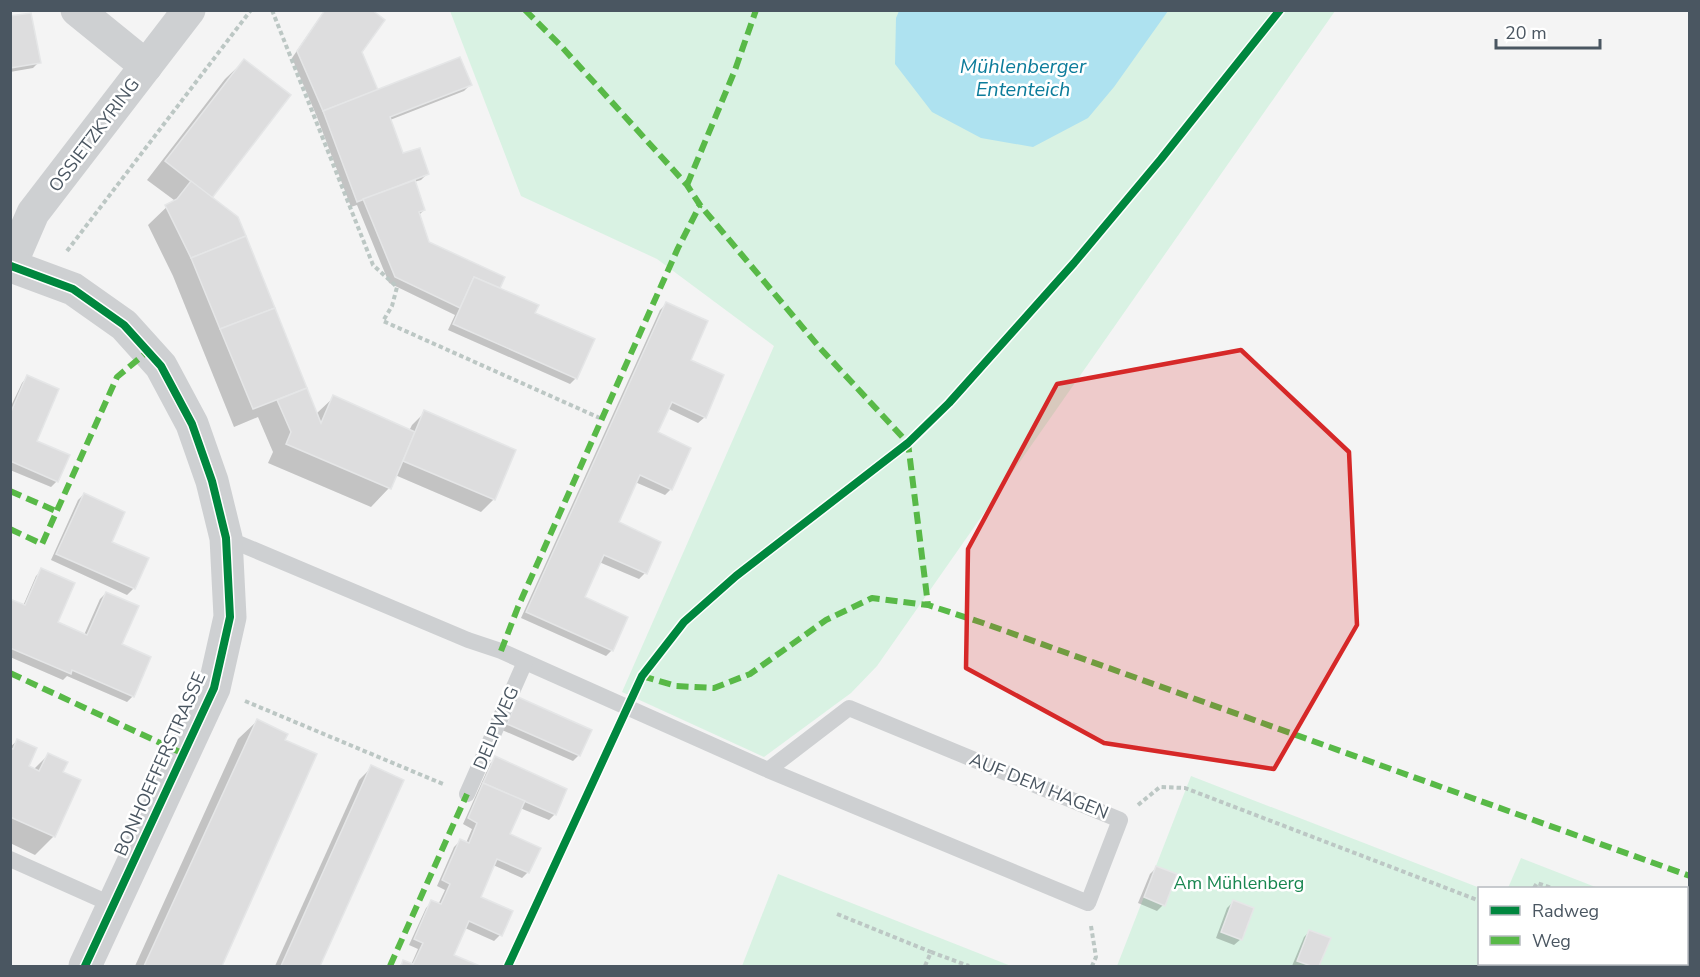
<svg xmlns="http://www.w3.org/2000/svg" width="1700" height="977" font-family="'Nunito Sans',sans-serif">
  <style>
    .green { fill: #d9f2e3 }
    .water { fill: #aee2f0 }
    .shadow { fill: #0003 }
    .building { fill: #ddddde; stroke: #e5e6e7; stroke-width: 1.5 }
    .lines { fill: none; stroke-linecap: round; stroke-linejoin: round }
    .path { stroke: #bcc7c4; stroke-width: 4; stroke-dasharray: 4.5 3; stroke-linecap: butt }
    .service { stroke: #ced0d2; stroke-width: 16 }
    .minor { stroke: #ced0d2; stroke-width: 33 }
    .quiet { stroke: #58b947; stroke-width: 6; stroke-dasharray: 12 6; stroke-linecap: butt }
    .cycleway-casing { stroke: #fff; stroke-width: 11 }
    .cycleway { stroke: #00873e; stroke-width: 8 }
    .marked { fill: #d62828; fill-opacity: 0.2; stroke: #d62828; stroke-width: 4.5; stroke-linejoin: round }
    .labels { text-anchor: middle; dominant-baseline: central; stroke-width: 5; stroke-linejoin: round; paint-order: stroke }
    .street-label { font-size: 18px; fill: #4a5661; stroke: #fff }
    .park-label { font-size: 18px; fill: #17864f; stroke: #fff }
    .water-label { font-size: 20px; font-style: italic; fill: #0c7c9b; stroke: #fff }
  </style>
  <rect width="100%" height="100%" fill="#f4f4f4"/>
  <g class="green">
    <path d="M 450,11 L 1335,11 L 877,666 L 851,693 L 764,757 L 622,692 L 774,346 L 657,259 L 521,196 Z"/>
    <path d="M 1191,776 L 1480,888 L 1480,964 L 1686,964 L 1687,923 L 1689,925 L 1689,966 L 1117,966 Z"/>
    <path d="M 1521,858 L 1598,888 L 1508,888 Z"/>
    <path d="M 778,874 L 1011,966 L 742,966 Z"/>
  </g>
  <path class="water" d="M 899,11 L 899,10 L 1168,11 L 1114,87 L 1088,118 L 1033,147 L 981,138 L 932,112 L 895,64 L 896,18 Z"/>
  <g class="shadow">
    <path d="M 325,10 L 360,52 L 377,92 L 470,85 L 464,91 L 390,120 L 402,154 L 427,174 L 421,180 L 414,182 L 424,210 L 419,215 L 428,243 L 503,277 L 498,289 L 534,314 L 576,378 L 570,384 L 448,330 L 455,315 L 389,283 L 357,205 L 351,207 L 317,117 L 292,58 Z"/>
    <path d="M 10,18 L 39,62 L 33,68 L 10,72 Z"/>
    <path d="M 244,61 L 210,198 L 237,218 L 316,414 L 334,397 L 409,431 L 412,425 L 425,412 L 494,499 L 481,512 L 395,475 L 389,488 L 371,507 L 268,463 L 273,452 L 258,417 L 234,427 L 173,276 L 148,225 L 174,200 L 147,180 L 225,79 Z"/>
    <path d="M 666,304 L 689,361 L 705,417 L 698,423 L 667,408 L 656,433 L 671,489 L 665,495 L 635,482 L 617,523 L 659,542 L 645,573 L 639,579 L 599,562 L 583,598 L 612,650 L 606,656 L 521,618 L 660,310 Z"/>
    <path d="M 28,376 L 35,442 L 57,481 L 51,487 L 10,470 L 10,408 L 22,383 Z"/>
    <path d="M 84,494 L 110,542 L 147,559 L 133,589 L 127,595 L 51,560 L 78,500 Z"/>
    <path d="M 42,570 L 56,623 L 84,635 L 100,599 L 106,593 L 133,696 L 127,702 L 67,676 L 63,680 L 10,657 L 10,600 L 23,606 L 36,576 Z"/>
    <path d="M 513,705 L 579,755 L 573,761 L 502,730 Z"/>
    <path d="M 257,721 L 283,741 L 315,755 L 221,966 L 135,966 L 238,739 Z"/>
    <path d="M 17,741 L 27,767 L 33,770 L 48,755 L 54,836 L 35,855 L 10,843 L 10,747 Z"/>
    <path d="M 496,758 L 555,814 L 549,820 L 520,808 L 508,835 L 528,872 L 522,878 L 493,865 L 479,897 L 500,935 L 494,941 L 465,928 L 452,956 L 476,966 L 399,966 L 404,962 L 411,965 L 418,949 L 409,945 L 426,908 L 432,902 L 438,905 L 445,890 L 437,886 L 454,847 L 460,841 L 466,843 L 472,829 L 463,824 L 490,764 Z"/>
    <path d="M 372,767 L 402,781 L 318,966 L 275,966 L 359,780 Z"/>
    <path d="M 1156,868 L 1163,905 L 1157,911 L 1138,903 L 1150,874 Z"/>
    <path d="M 1233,902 L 1241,939 L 1234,945 L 1216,938 L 1227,908 Z"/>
    <path d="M 1310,931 L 1329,939 L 1318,966 L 1292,966 L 1304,937 Z"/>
  </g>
  <g class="building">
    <path d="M 325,10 L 372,10 L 385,20 L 362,52 L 378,90 L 323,111 L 297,51 Z"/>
    <path d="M 31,13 L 41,63 L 10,68 L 10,16 Z"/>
    <path d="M 460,57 L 472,85 L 390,117 L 403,153 L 420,148 L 429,174 L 357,202 L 323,111 Z"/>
    <path d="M 244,59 L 291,95 L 212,198 L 165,161 Z"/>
    <path d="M 415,180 L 425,210 L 419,212 L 429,242 L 505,277 L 500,288 L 474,277 L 460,308 L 395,277 L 363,199 Z"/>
    <path d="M 191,181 L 238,217 L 246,236 L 191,258 L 165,205 L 177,199 Z"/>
    <path d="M 246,236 L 275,308 L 220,329 L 191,258 Z"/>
    <path d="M 474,277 L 539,305 L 535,313 L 595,339 L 577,379 L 453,324 Z"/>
    <path d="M 666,302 L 708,321 L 691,360 L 724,375 L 706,418 L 672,402 L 658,432 L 691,448 L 672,490 L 640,475 L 619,522 L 661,542 L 647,574 L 604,555 L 585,597 L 628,617 L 613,651 L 526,612 Z"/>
    <path d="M 275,308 L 307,388 L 253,409 L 220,329 Z"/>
    <path d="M 27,375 L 59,389 L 37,441 L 70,455 L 58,482 L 10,461 L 10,414 Z"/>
    <path d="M 307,388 L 321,423 L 333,395 L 415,432 L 391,489 L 286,444 L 291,432 L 277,400 Z"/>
    <path d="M 424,410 L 516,450 L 495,500 L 403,461 Z"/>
    <path d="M 84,493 L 125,512 L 112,542 L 149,558 L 135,589 L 56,554 Z"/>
    <path d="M 41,568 L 75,583 L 58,622 L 87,635 L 106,592 L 139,606 L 122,644 L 151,657 L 134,697 L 72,670 L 71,674 L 10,648 L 10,599 L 25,605 Z"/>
    <path d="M 518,697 L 592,730 L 580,756 L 507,724 Z"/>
    <path d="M 257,719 L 288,734 L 285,740 L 317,754 L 222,966 L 144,966 Z"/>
    <path d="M 17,739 L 37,748 L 29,766 L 39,771 L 48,753 L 68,762 L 63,772 L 81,780 L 55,837 L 10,817 L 10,748 L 13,749 Z"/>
    <path d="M 495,756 L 567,789 L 556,815 L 483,783 Z"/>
    <path d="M 371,765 L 404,780 L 320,966 L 281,966 Z"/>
    <path d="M 483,783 L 525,801 L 510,834 L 541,848 L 529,873 L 497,859 L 481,897 L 513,911 L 502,936 L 469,921 L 454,955 L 480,966 L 401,966 L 403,960 L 413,964 L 423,943 L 414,939 L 431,900 L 441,904 L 450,884 L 442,880 L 460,839 L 469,843 L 477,823 L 468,818 Z"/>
    <path d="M 1156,866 L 1177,874 L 1165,906 L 1144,897 Z"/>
    <path d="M 1233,900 L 1254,908 L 1242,940 L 1221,932 Z"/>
    <path d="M 1309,930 L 1331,938 L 1319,966 L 1311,966 L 1297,961 Z"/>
  </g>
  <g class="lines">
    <g class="path">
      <path d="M 272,10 L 373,265 L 397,287 L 392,306 L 383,321 L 602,419"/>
      <path d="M 67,251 L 251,10"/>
      <path d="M 245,701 L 443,784"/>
      <path d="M 1138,805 L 1160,787 L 1185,788 L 1480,901"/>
      <path d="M 1534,888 L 1537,883 L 1552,888"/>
      <path d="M 837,914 L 931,952"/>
      <path d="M 1091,926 L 1096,957 L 1092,966"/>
      <path d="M 1686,940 L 1690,941"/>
      <path d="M 925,966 L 931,952 L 969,966"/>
      <path d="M 1500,966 L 1502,964"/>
    </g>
    <g class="service">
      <path d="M 226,538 L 468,640 L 501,651 L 768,770 L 1088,903 L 1120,820 L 849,708 L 768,770"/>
      <path d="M 467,794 L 525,662"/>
      <path d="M 10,859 L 113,905"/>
    </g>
    <g class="minor">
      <path d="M 77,10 L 146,66"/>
      <path d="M 10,266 L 33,213 L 189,10"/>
      <path d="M 11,266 L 73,289 L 124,325 L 161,366 L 192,424 L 212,481 L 226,538 L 230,617 L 214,688 L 85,966"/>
    </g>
    <g class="quiet">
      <path d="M 525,10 L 561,46 L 687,185 L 700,205 L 820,348 L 908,443 L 928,605"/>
      <path d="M 687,185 L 735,70 L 756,10"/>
      <path d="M 10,491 L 56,511"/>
      <path d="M 10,529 L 42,544 L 117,377 L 147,352"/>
      <path d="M 501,651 L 518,607 L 678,248 L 700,205"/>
      <path d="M 10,673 L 184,754"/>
      <path d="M 642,676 L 676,686 L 714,688 L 750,674 L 826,620 L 872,598 L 928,605 L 983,623 L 1690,876"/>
      <path d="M 390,966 L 467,794"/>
    </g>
    <defs>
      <g id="cycleway">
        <path d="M 11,266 L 73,289 L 124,325 L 161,366 L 192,424 L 212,481 L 226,538 L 230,617 L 214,688 L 85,966"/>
        <path d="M 508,966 L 642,676 L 684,622 L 736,576 L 908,443 L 949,403 L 1074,263 L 1161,159 L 1280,10"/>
      </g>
    </defs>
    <use href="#cycleway" class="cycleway-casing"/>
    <use href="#cycleway" class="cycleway"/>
  </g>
  <path class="marked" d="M 1241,350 L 1349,452 L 1357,625 L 1274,769 L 1104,743 L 966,668 L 968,549 L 1057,384 Z"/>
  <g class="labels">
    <g class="street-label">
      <text transform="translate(94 135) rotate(-53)">OSSIETZKYRING</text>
      <text transform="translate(496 728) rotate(-67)">DELPWEG</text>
      <text transform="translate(160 764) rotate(-66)">BONHOEFFERSTRASSE</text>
      <text transform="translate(1039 786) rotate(22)">AUF DEM HAGEN</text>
    </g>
    <g class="park-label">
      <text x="1239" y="883">Am Mühlenberg</text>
    </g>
    <g class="water-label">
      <text x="1023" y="66">Mühlenberger<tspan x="1023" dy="23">Ententeich</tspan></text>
    </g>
  </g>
  <rect width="1700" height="977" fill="none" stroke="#4a5661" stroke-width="24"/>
  <rect x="1478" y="887" width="210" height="78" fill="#ffffff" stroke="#b7bbc0" stroke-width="1.5"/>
  <rect x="1490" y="906" width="30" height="9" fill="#00873e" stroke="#b7bbc0" stroke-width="1.5"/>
  <text x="1532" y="917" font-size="18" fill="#4a5661">Radweg</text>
  <rect x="1490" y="936" width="30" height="9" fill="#58b947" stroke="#b7bbc0" stroke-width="1.5"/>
  <text x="1532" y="947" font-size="18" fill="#4a5661">Weg</text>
  <path d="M1496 39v9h104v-9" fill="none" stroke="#4a5661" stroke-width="3"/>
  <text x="1505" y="39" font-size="18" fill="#4a5661" stroke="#ffffff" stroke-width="4.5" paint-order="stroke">20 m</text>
</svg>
